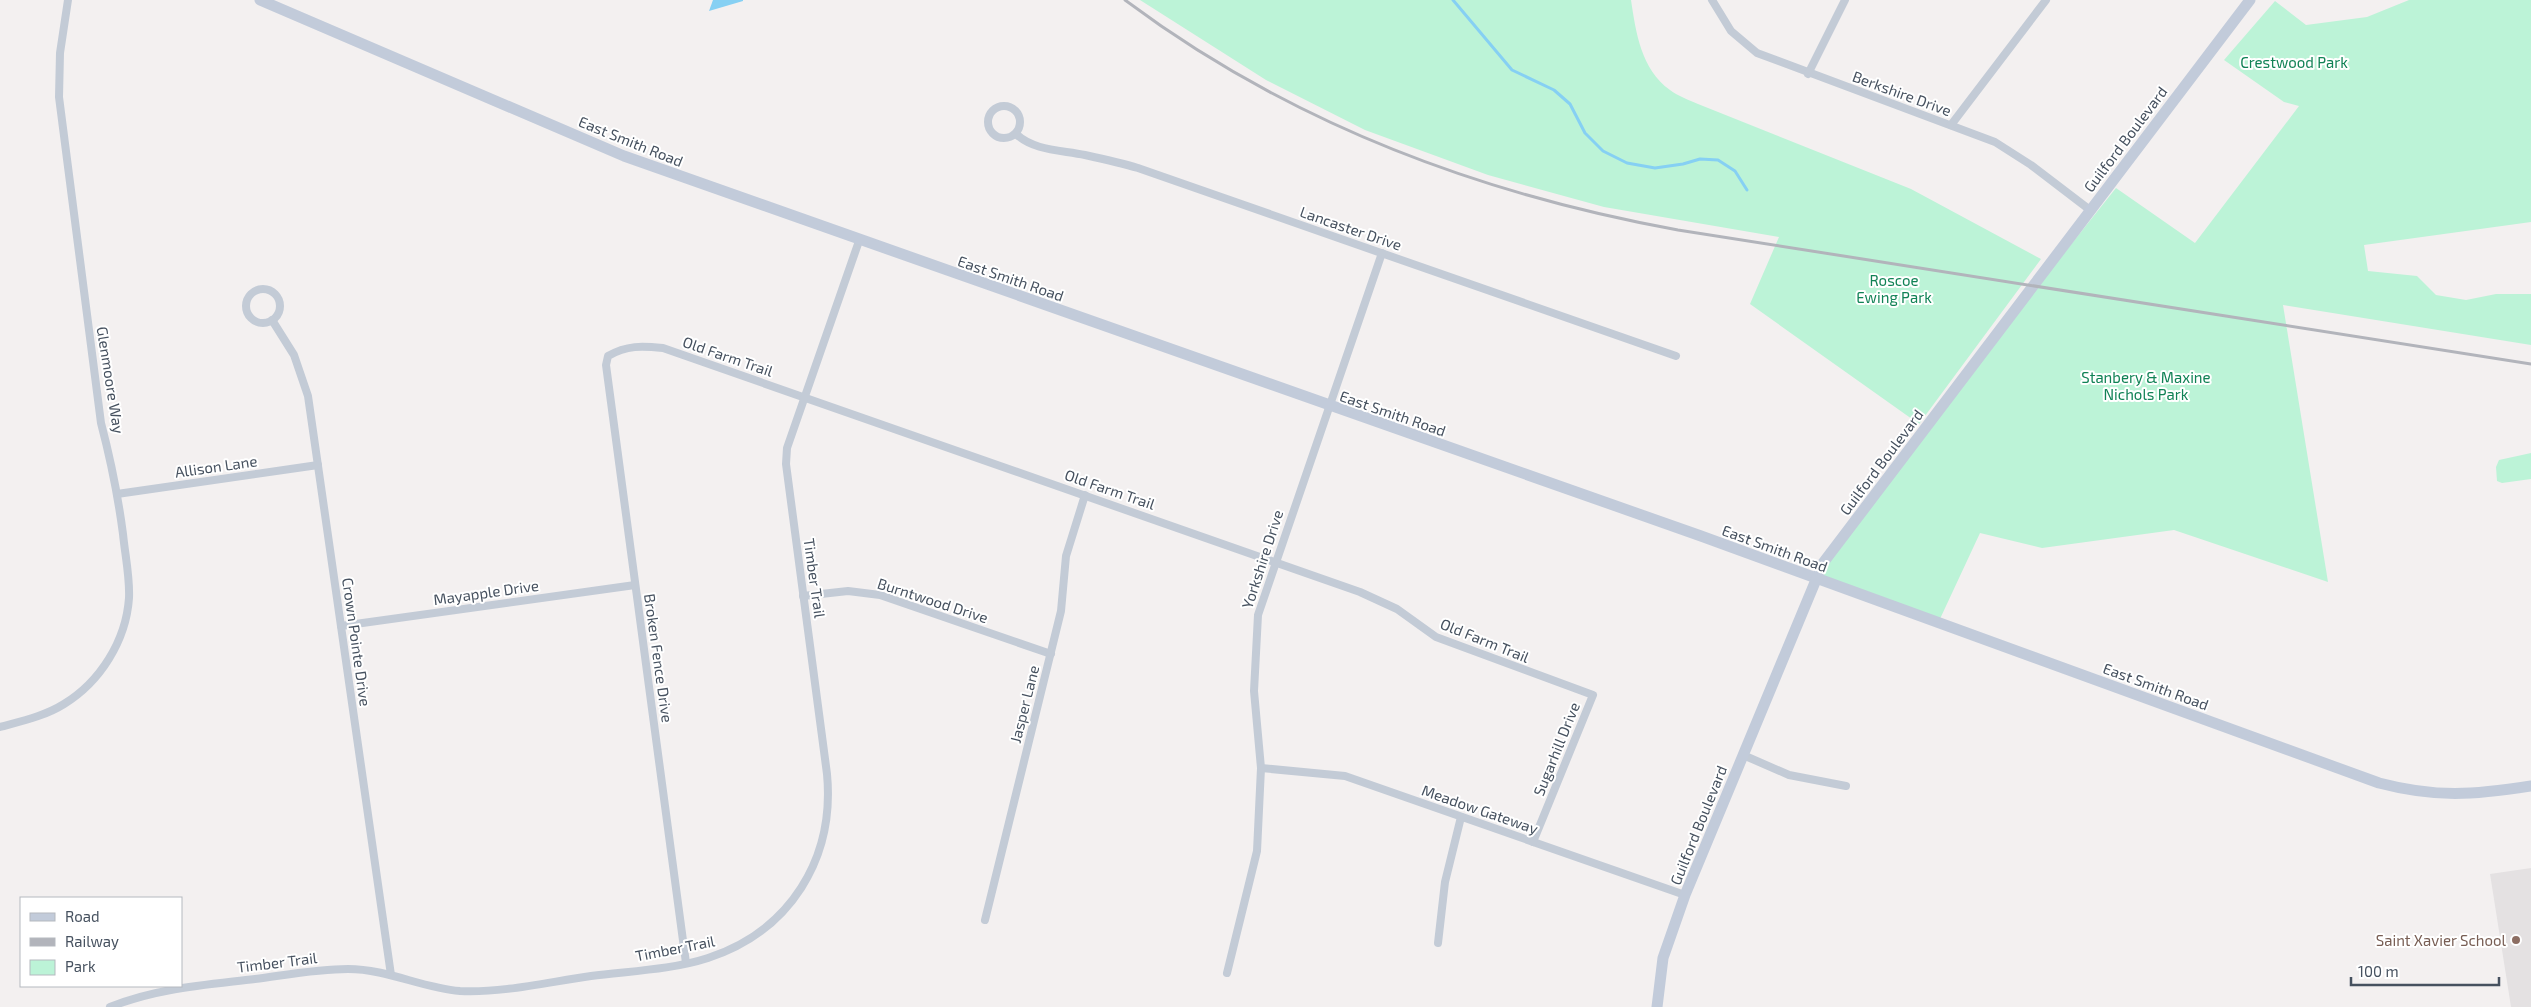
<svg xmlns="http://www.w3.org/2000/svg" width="2531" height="1007" font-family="'Exo 2',sans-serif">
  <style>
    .education { fill: #e4e1e2 }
    .green { fill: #bcf3d7 }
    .water { fill: #86d0f3 }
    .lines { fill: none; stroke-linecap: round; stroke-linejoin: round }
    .stream { stroke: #86d0f3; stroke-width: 3 }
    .street { stroke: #c3cbd6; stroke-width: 8 }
    .secondary { stroke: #c2cbda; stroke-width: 11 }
    .rail { stroke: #b2b4bb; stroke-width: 3 }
    .education-dot { fill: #8d6e63; stroke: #fff; stroke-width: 2 }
    .labels { text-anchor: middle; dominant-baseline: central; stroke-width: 4; stroke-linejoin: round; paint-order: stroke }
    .park-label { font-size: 15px; fill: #108255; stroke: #fff }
    .street-label { font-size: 15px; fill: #46515f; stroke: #fff }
    .education-label { font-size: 15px; fill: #785e54; stroke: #fff; text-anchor: end }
  </style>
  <rect width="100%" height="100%" fill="#f3f0f0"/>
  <path class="education" d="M 2531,868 L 2531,1007 L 2511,1007 L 2490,874 Z"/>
  <g class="green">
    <path d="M 1140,0 L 1631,0 C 1636,33 1641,69 1670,90 C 1678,96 1689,100 1698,104 L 1911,189 L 2041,259 L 1919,424 L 1750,304 L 1779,237 L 1604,207 L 1488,175 L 1365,130 L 1266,80 Z"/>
    <path d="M 2409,0 L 2531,0 L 2531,222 L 2364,245 L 2368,271 L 2417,276 L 2436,295 L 2466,300 L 2496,294 L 2531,294 L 2531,345 L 2283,305 L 2328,582 L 2174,530 L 2042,548 L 1980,533 L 1939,621 L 1819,576 L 1994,341 L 2116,188 L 2195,243 L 2299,106 L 2284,102 L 2224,60 L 2275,1 L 2306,25 L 2367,17 Z"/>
    <path d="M 2531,453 L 2531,479 L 2502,483 L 2497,481 L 2496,467 L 2499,460 Z"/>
  </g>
  <path class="water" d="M 713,0 L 743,0 L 743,1 L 709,11 Z"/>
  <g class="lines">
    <path class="stream" d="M 1453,0 L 1512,70 L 1554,90 L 1570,104 L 1585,133 L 1603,151 L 1627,163 L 1655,168 L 1683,164 L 1700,159 L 1718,160 L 1735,171 L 1747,190"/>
    <g class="street">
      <path d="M 1712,0 L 1731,31 L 1757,53 L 1995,142 L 2031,165 L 2090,210"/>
      <path d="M 1808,74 L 1845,0"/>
      <circle cx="1004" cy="122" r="16"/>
      <path d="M 1951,125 L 2046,0"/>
      <path d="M 1016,134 C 1034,151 1062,150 1085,155 C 1103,159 1121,163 1138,168 L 1676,356"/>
      <circle cx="263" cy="306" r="17"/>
      <path d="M 272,320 L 294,355 L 308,396 L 391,975"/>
      <path d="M 117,494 L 318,465"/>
      <path d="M 803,596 L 848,591 L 880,595 L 1051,654"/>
      <path d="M 341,626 L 635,585"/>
      <path d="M 0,727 C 22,721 45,716 64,704 C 100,682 126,641 129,598 C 130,577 125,555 123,534 C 118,496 111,461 101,423 L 59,97 L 60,53 L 68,0"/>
      <path d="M 1743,755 L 1789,775 L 1846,786"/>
      <path d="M 1261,768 L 1345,776 L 1685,895"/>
      <path d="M 985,920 L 1061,611 L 1066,556 L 1085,495"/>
      <path d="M 1438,943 L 1445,882 L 1461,817"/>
      <path d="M 686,963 L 606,365 L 608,356 C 627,345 642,346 663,348 L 1360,592 L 1397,609 L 1436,637 L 1593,695 L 1533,842"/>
      <path d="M 1227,973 L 1257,851 L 1261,768 L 1254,691 L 1258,615 L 1382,253"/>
      <path d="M 110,1007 C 157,988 205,985 255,979 C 286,975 317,969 348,969 C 387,969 422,988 460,991 C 503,993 548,982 591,976 C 629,971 671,970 708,958 C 790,931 835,859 827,774 L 786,464 L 787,448 L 859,241"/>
    </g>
    <g class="secondary">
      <path d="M 260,0 L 624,156 L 1701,536 L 2379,783 C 2436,798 2474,795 2531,786"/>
      <path d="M 1657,1007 L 1663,958 L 1685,895 L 1823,563 L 2250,0"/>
    </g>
    <path class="rail" d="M 1125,0 C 1288,122 1480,194 1678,230 L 2531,364"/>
  </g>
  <circle class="education-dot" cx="2516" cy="940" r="5"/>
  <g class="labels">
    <g class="park-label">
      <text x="2294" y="62">Crestwood Park</text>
      <text x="1894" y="280">Roscoe<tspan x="1894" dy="17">Ewing Park</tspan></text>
      <text x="2146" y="377">Stanbery &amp; Maxine<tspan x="2146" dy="17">Nichols Park</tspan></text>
    </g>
    <g class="street-label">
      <text transform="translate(1902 93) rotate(20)">Berkshire Drive</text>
      <text transform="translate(2125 139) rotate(-53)">Guilford Boulevard</text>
      <text transform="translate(631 141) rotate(22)">East Smith Road</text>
      <text transform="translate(1351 228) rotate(19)">Lancaster Drive</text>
      <text transform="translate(1011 278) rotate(19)">East Smith Road</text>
      <text transform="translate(728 356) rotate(19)">Old Farm Trail</text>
      <text transform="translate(111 380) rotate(81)">Glenmoore Way</text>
      <text transform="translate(1393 413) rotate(19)">East Smith Road</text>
      <text transform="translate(1881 462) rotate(-53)">Guilford Boulevard</text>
      <text transform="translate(216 466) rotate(-8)">Allison Lane</text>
      <text transform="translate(1110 489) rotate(19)">Old Farm Trail</text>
      <text transform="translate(1775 548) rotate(20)">East Smith Road</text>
      <text transform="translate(1262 559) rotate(-72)">Yorkshire Drive</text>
      <text transform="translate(815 578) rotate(82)">Timber Trail</text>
      <text transform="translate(486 592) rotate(-8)">Mayapple Drive</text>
      <text transform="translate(933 600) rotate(18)">Burntwood Drive</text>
      <text transform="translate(1485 640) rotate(22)">Old Farm Trail</text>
      <text transform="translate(357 642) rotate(82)">Crown Pointe Drive</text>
      <text transform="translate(659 658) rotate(82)">Broken Fence Drive</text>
      <text transform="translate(2156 686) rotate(20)">East Smith Road</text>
      <text transform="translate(1024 704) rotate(-76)">Jasper Lane</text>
      <text transform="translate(1556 749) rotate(-68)">Sugarhill Drive</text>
      <text transform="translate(1480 809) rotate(19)">Meadow Gateway</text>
      <text transform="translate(1698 825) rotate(-68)">Guilford Boulevard</text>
      <text transform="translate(675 948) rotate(-11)">Timber Trail</text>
      <text transform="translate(277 962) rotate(-7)">Timber Trail</text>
    </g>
    <g class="education-label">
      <text x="2506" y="940">Saint Xavier School</text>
    </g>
  </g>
  <rect x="20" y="897" width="162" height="90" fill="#ffffff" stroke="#b5b9bf"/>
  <rect x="30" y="913" width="25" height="8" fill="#c2cbda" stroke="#b5b9bf"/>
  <text x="65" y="922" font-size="15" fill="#46515f">Road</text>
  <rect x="30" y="938" width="25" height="8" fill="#b2b4bb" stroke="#b5b9bf"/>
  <text x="65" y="947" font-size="15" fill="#46515f">Railway</text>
  <rect x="30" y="960" width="25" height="15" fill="#bcf3d7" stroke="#b5b9bf"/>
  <text x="65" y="972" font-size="15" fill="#46515f">Park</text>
  <path d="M2351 977v8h148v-8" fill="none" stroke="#46515f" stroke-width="2.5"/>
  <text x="2358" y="977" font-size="15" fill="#46515f" stroke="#ffffff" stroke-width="4" paint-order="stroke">100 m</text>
</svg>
